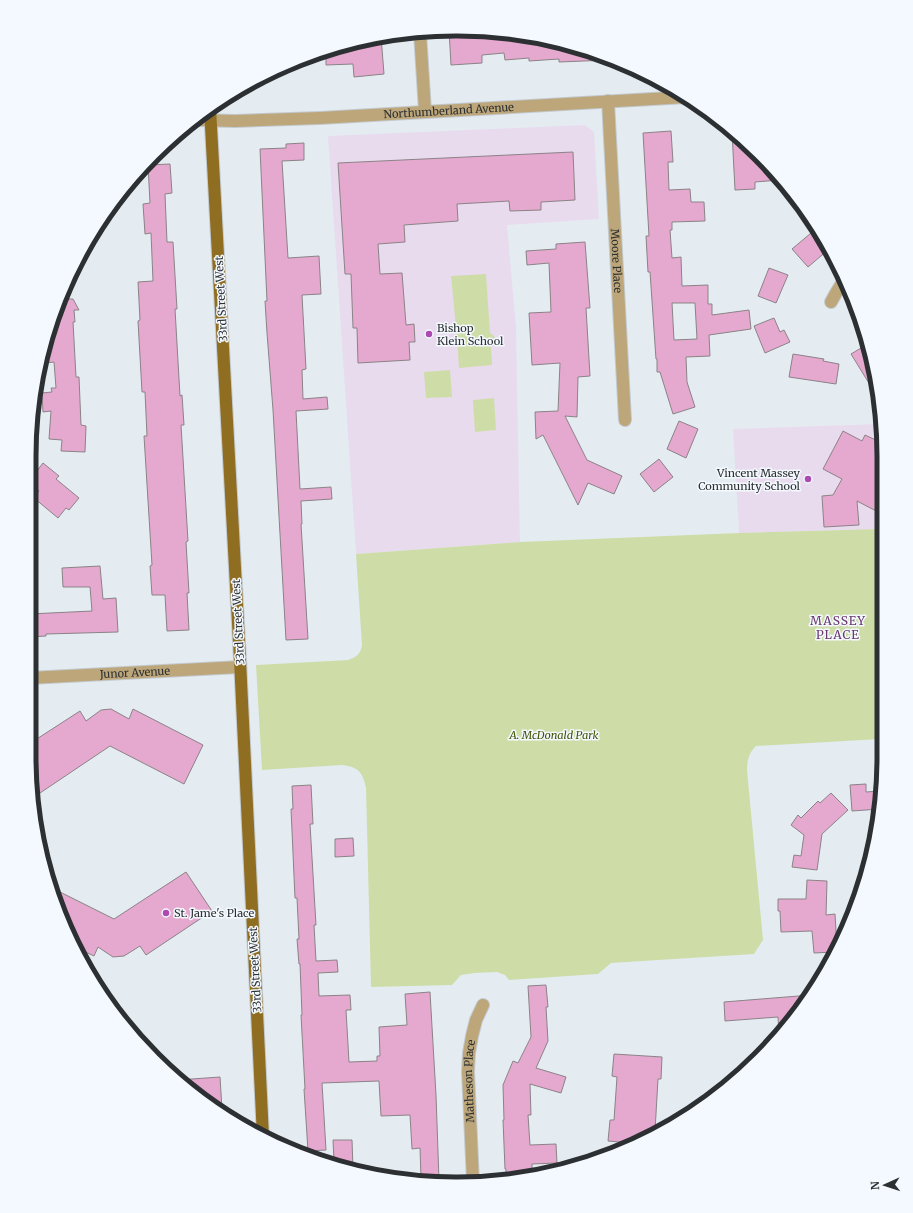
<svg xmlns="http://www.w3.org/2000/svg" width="913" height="1213" font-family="Merriweather,serif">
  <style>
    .education { fill: #e9dbee }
    .green { fill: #cedda8 }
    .building { fill: #e5a8ce; stroke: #8b8387; fill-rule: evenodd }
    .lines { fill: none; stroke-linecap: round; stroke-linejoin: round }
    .minor-casing { stroke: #c3cacf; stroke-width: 14 }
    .major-casing { stroke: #c3cacf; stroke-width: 14 }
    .minor { stroke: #bda679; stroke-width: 12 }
    .major { stroke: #8f6d21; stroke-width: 12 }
    .poi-dot { fill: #ac4ab1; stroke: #f3f9fe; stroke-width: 1.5 }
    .labels { text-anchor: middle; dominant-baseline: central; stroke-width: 3; stroke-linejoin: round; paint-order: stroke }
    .street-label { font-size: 11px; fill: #2d3032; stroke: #f3f9fe }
    .poi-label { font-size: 11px; fill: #2d3032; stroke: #f3f9fe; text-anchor: start }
    .park-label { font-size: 11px; font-style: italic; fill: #445207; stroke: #f3f9fe }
    .neighbourhood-label { font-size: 12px; letter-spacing: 1px; fill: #6a396c; stroke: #f3f9fe }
    .rim { fill: none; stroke: #2d3032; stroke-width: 5 }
  </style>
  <rect width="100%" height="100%" fill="#e4ecf2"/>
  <g class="education">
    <path d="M 585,125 L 594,132 L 599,219 L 507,225 L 516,327 L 520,542 L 356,554 L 328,136 Z"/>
    <path d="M 880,424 L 880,529 L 739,533 L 733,429 Z"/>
  </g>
  <g class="green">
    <path d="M 486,274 L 490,333 L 494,336 L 496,341 L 491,347 L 492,365 L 459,368 L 457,336 L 453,332 L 456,328 L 451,276 Z"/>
    <path d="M 450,370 L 452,397 L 426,398 L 424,372 Z"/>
    <path d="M 494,398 L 496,430 L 475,432 L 473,400 Z"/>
    <path d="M 880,529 L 880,739 L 756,746 C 749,753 747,760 747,770 L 763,940 L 754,954 L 611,963 L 598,974 L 509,980 L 505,975 L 497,972 L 475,973 L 461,975 L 452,985 L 371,987 L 366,788 C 363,773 359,767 342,765 L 262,770 L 256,665 L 348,660 C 357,657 360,654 362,646 L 356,554 L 520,542 L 739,533 Z"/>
  </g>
  <g class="building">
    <path d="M 456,29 L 467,30 L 467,36 L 503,34 L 517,35 L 517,42 L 549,40 L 609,58 L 609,60 L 559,62 L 559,59 L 529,61 L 529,58 L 505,60 L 504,53 L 482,55 L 482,63 L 451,65 L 449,30 Z"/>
    <path d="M 381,36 L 384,74 L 354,77 L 353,64 L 326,65 L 326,52 L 373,37 Z"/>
    <path d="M 671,131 L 673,162 L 668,162 L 669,190 L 690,189 L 691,202 L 704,202 L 705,221 L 672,222 L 672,230 L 670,230 L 672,258 L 681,257 L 682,286 L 708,285 L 708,304 L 712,304 L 712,315 L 749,310 L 751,329 L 709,335 L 710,356 L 686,357 L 687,382 L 695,407 L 673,414 L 660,372 L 657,372 L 657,359 L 656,359 L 650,272 L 648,272 L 646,236 L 649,236 L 643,133 ZM 672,303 L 695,303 L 697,339 L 674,340 Z"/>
    <path d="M 732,132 L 759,154 L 780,180 L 755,182 L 755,189 L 735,190 Z"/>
    <path d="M 304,143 L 304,160 L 282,161 L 288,258 L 319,256 L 321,294 L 302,295 L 306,369 L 302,370 L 303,399 L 327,397 L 328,409 L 296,411 L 300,489 L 331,487 L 332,499 L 301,501 L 302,524 L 301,524 L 308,639 L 286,640 L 273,410 L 267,333 L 265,301 L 267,301 L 260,149 L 286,148 L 286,144 Z"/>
    <path d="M 573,152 L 575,200 L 541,202 L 541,210 L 510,211 L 509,201 L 457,204 L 458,221 L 404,225 L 405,242 L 378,244 L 380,274 L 402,273 L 406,325 L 414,324 L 415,342 L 409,342 L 410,360 L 358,363 L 357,328 L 353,328 L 351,274 L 345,274 L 338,163 Z"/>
    <path d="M 170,164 L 172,193 L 165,194 L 167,242 L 173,242 L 177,309 L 175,309 L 180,396 L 182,395 L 184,425 L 181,425 L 188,541 L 186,542 L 189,593 L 187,593 L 189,630 L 167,631 L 165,595 L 152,595 L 150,566 L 152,565 L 144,436 L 147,436 L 145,392 L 142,392 L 138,321 L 140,320 L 138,282 L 153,281 L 151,233 L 145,234 L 143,204 L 150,203 L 148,165 Z"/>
    <path d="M 817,228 L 828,250 L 808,267 L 792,249 Z"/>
    <path d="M 585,242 L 590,308 L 586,308 L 590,376 L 578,377 L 577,417 L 565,416 L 587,460 L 622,476 L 614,494 L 588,483 L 578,505 L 543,435 L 536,439 L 535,412 L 558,411 L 560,363 L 532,365 L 529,313 L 551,312 L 549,263 L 527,265 L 526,251 L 556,249 L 556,244 Z"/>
    <path d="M 769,268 L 788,275 L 776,303 L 758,296 Z"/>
    <path d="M 61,299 L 73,299 L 79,310 L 74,310 L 75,322 L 73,322 L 76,377 L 79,377 L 81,425 L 86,426 L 85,452 L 61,451 L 62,440 L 49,439 L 51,411 L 43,412 L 42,393 L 52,392 L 51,388 L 56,388 L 54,362 L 46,363 L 46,359 L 41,359 L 44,346 Z"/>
    <path d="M 774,318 L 780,332 L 784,330 L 790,342 L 765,353 L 754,326 Z"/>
    <path d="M 866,345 L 878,392 L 875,393 L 851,354 Z"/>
    <path d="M 793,354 L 824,359 L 823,361 L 839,364 L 836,384 L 789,377 Z"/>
    <path d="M 679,421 L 698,429 L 686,458 L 667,449 Z"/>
    <path d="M 843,431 L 862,441 L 865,435 L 880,442 L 880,513 L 857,501 L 859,525 L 824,527 L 822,496 L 833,495 L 842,479 L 823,469 Z"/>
    <path d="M 659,459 L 673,477 L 654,492 L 640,474 Z"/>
    <path d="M 43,463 L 59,476 L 56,479 L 79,498 L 69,510 L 66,508 L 58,518 L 34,498 L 39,491 L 36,488 L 37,487 L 30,481 L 30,480 Z"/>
    <path d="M 100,566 L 103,599 L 116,598 L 118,632 L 46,634 L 46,636 L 29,637 L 29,614 L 92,611 L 90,587 L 63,587 L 62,568 Z"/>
    <path d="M 111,709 L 129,719 L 133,709 L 203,745 L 184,784 L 110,746 L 40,793 L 32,782 L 29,756 L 29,744 L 80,711 L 86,721 L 101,710 Z"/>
    <path d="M 866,784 L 866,792 L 880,791 L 880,809 L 852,811 L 850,785 Z"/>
    <path d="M 311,785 L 313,824 L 310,824 L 316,925 L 314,925 L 316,961 L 337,960 L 338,972 L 318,973 L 319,996 L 350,995 L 351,1010 L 346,1010 L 349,1062 L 377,1061 L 377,1056 L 380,1056 L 379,1027 L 407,1025 L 405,994 L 430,992 L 436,1095 L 439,1180 L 421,1179 L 420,1148 L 412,1149 L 410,1115 L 381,1116 L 379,1081 L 322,1083 L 326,1150 L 308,1151 L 304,1089 L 305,1089 L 301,1015 L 302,1015 L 300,964 L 299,964 L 297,939 L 299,939 L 297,898 L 295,898 L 291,809 L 293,809 L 292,786 Z"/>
    <path d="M 831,793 L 848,810 L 822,834 L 817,870 L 792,867 L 794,855 L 801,856 L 804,835 L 791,825 L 798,815 L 801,818 L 818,801 L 820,803 Z"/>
    <path d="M 353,838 L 354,856 L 335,857 L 335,839 Z"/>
    <path d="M 186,872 L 212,911 L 146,955 L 140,946 L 124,956 L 113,957 L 98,947 L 94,956 L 77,948 L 52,888 L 114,919 Z"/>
    <path d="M 807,880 L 827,881 L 826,915 L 835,914 L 837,948 L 834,952 L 814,953 L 812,931 L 781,932 L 780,911 L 778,911 L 778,899 L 806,899 Z"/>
    <path d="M 546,985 L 548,1007 L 546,1007 L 548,1041 L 536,1068 L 566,1077 L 561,1093 L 530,1084 L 531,1115 L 528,1115 L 530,1145 L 556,1144 L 557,1163 L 532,1164 L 532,1174 L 506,1179 L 506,1169 L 505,1169 L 503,1120 L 504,1120 L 503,1085 L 513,1061 L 518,1063 L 531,1037 L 528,986 Z"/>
    <path d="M 811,995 L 779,1034 L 778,1017 L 725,1021 L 724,1002 Z"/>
    <path d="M 614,1054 L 662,1057 L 661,1079 L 658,1079 L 655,1131 L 631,1143 L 608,1141 L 610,1120 L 614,1120 L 617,1077 L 612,1076 Z"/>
    <path d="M 220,1077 L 222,1109 L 178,1080 Z"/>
    <path d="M 333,1140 L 352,1140 L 353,1169 L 334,1162 Z"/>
  </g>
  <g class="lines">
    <defs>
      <g id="minor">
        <path d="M 420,33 L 425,111"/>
        <path id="s1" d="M 608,101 L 625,420"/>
        <path id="s2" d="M 196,120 L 235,121 L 320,118 L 687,97"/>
        <path d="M 831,302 L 836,293 L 844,280"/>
        <path id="s3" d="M 29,678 L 240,667"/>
        <path id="s4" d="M 473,1182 L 468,1072 L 469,1053 L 472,1036 L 476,1020 L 483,1005"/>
      </g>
      <path id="major" d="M 210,108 L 240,660 L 263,1137"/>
    </defs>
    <use href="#minor" class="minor-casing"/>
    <use href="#major" class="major-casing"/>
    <use href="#minor" class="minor"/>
    <use href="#major" class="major"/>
  </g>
  <g class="poi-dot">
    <circle cx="429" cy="334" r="4"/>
    <circle cx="808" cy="479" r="4"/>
    <circle cx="166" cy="913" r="4"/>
  </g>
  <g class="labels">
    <g class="street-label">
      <text stroke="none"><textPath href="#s2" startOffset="253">Northumberland Avenue</textPath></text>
      <text stroke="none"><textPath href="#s1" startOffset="160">Moore Place</textPath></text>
      <text transform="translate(221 299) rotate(-93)">33rd Street West</text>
      <text transform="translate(238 622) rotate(-93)">33rd Street West</text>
      <text stroke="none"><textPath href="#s3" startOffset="106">Junor Avenue</textPath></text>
      <text transform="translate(255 970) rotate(-93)">33rd Street West</text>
      <text stroke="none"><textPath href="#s4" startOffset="101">Matheson Place</textPath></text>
    </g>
    <g class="poi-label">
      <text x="437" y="328">Bishop<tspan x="437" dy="13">Klein School</tspan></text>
      <text x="800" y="473" text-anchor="end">Vincent Massey<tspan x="800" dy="13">Community School</tspan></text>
      <text x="174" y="913">St. Jame's Place</text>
    </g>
    <g class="park-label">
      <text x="554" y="735">A. McDonald Park</text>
    </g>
    <g class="neighbourhood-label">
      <text x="838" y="620">MASSEY<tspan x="838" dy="14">PLACE</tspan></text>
    </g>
  </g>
  <path d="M0 0H913V1213H0ZM456 36H457A420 420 0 0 1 877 456V757A420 420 0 0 1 457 1177H456A420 420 0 0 1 36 757V456A420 420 0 0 1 456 36Z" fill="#f3f9fe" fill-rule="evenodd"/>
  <path class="rim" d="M456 36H457A420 420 0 0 1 877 456V757A420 420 0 0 1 457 1177H456A420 420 0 0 1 36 757V456A420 420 0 0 1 456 36Z"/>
  <g transform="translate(885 1185) rotate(267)" stroke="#f3f9fe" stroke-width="3" paint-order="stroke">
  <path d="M0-3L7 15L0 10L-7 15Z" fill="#2d3032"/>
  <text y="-6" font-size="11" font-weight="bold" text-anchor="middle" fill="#2d3032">N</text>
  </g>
</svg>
